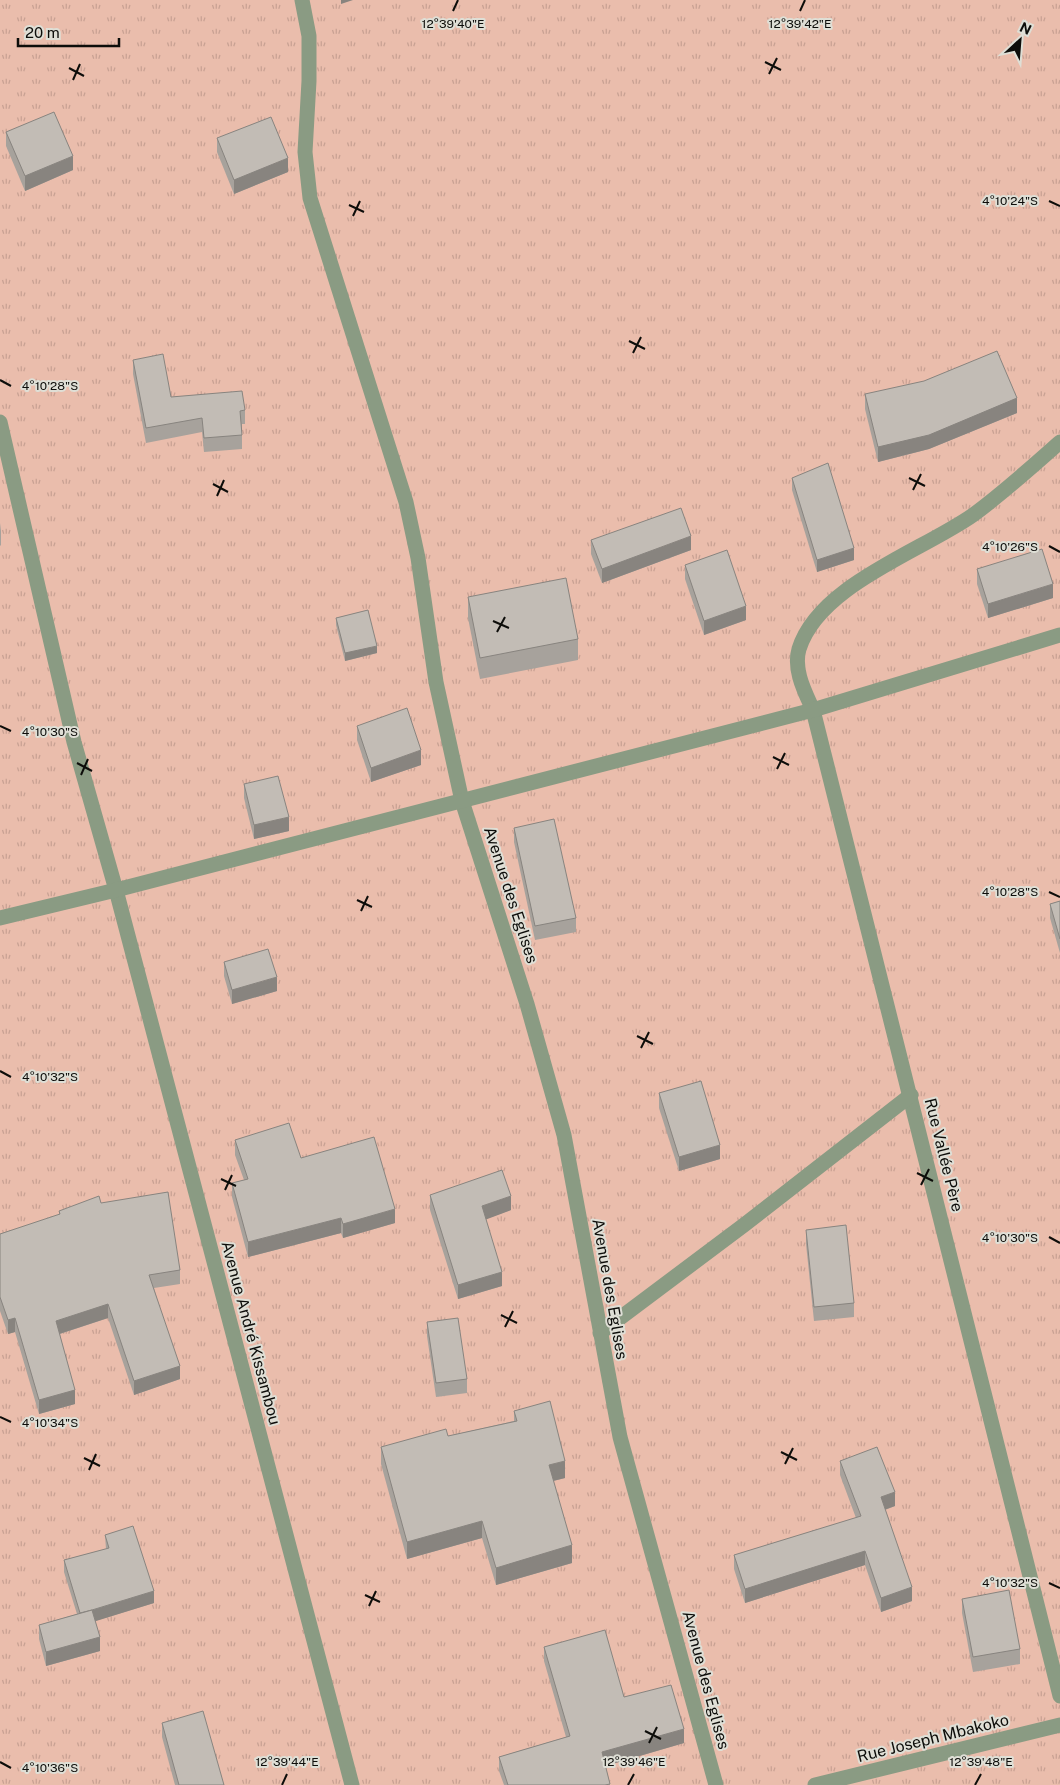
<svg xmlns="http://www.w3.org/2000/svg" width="1060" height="1785" font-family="'Public Sans',sans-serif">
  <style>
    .grass { fill: url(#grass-tufts) }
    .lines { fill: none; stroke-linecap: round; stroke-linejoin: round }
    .street { stroke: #8a9b83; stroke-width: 15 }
    .wall { fill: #a7a29c }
    .shaded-wall { fill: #88847f }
    .building { fill: #c2bcb5; stroke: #88847f }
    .ticks { fill: none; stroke: #0d0d0a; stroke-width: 2 }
    .labels { text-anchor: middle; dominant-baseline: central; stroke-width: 4; stroke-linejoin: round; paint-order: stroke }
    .street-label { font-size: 16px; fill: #0d0d0a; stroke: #dfdfd6 }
    .ticks-label { font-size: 12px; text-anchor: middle; fill: #0d0d0a; stroke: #dfdfd6; stroke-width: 4; stroke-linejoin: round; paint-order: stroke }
  </style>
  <defs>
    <pattern id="grass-tufts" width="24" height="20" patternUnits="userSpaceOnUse" patternTransform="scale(1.25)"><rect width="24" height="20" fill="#eabdac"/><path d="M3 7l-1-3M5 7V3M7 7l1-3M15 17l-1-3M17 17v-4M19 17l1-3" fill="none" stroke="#c8a193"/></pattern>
  </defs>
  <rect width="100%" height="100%" fill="#dfdfd6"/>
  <rect class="grass" x="0" y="0" width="1060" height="1785"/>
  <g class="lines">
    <g class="street">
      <path d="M 302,0 L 309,36 L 309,81 L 305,152 L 310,198 L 406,502 L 418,558 L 436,682 L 462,801 L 527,1004 L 564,1135 L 620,1437 L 716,1785"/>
      <path d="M 0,422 L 74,742 L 116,890 L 352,1785"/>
      <path d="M 1060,442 C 1032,467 1003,493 973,515 C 922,551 819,585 799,649 C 793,670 805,692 813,710 L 1060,1696"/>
      <path d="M 0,918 L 116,890 L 813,710 L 1060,635"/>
      <path d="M 600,1333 L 744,1225 L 911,1095"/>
      <path d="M 815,1785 L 1060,1725"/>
    </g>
  </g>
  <g class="wall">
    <path d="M 6,132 L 73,170 L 25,191 L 6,146 Z"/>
    <path d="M 217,138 L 288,172 L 234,194 L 217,152 Z"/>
    <path d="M 133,360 L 171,397 L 245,410 L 245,424 L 242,424 L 242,449 L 204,452 L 202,432 L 146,443 L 133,374 Z"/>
    <path d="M 865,394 L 1017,413 L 929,449 L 878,462 L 865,409 Z"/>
    <path d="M 792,478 L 854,560 L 817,572 L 792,490 Z"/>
    <path d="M 0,523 L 1,531 L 1,545 L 0,546 Z"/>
    <path d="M 591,540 L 691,550 L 602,583 L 591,554 Z"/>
    <path d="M 685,565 L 746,620 L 704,635 L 685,579 Z"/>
    <path d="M 977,569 L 1053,598 L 988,618 L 977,584 Z"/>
    <path d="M 468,597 L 578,639 L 578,660 L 480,679 L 468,618 Z"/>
    <path d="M 336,618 L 377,653 L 345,661 L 336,625 Z"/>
    <path d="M 357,726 L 421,765 L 371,782 L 357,740 Z"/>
    <path d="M 244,784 L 289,831 L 254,839 L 244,798 Z"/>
    <path d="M 514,828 L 576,918 L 576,932 L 535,940 L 514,842 Z"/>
    <path d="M 1060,901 L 1060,953 L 1050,918 L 1050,904 Z"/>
    <path d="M 224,962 L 277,991 L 232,1004 L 224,976 Z"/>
    <path d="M 659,1093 L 720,1159 L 679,1171 L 659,1108 Z"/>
    <path d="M 235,1140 L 301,1158 L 395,1223 L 343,1238 L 341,1233 L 248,1257 L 232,1197 L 232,1183 L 244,1180 L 235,1155 Z"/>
    <path d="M 430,1195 L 511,1210 L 486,1219 L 502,1286 L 458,1299 L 430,1210 Z"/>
    <path d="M 101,1203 L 180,1270 L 180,1284 L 154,1288 L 180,1379 L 134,1395 L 108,1318 L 60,1334 L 75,1404 L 39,1414 L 15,1332 L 8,1334 L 0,1311 L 0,1234 L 59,1215 L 59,1211 Z"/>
    <path d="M 806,1230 L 854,1303 L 854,1317 L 814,1321 L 806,1244 Z"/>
    <path d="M 427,1322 L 467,1379 L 467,1393 L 436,1397 L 427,1336 Z"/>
    <path d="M 514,1411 L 565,1478 L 553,1481 L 572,1563 L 496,1585 L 482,1538 L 407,1559 L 381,1464 L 381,1447 L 448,1436 L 514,1421 Z"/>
    <path d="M 840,1461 L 895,1506 L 885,1510 L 912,1601 L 881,1612 L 865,1565 L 745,1603 L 734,1569 L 734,1555 L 856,1518 L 840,1475 Z"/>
    <path d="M 105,1535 L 154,1603 L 95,1621 L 100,1651 L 46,1666 L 39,1639 L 39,1625 L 77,1614 L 64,1572 L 64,1560 L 106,1549 Z"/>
    <path d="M 962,1599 L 1020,1649 L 1020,1664 L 973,1672 L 962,1613 Z"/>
    <path d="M 544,1647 L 624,1697 L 684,1743 L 605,1766 L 610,1785 L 504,1785 L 499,1771 L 499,1757 L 566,1737 L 544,1661 Z"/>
    <path d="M 162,1723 L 224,1785 L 175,1785 L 162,1737 Z"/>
  </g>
  <g class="shaded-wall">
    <path d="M 341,0 L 353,0 L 341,4 Z"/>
    <path d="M 73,156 L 73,170 L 25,191 L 25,176 Z"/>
    <path d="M 288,158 L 288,172 L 234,194 L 234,180 Z"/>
    <path d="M 1017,398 L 1017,413 L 929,449 L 878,462 L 878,447 Z"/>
    <path d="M 691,536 L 691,550 L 602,583 L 602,569 Z"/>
    <path d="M 854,548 L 854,560 L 817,572 L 817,560 Z"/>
    <path d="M 1053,584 L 1053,598 L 988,618 L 988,604 Z"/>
    <path d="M 746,606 L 746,620 L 704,635 L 704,621 Z"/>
    <path d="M 377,646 L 377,653 L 345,661 L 345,653 Z"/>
    <path d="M 421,750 L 421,765 L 371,782 L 371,768 Z"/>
    <path d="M 289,817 L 289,831 L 254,839 L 254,825 Z"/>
    <path d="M 277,977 L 277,991 L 232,1004 L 232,990 Z"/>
    <path d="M 720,1145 L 720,1159 L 679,1171 L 679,1157 Z"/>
    <path d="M 511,1196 L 511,1210 L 482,1221 L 482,1206 Z"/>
    <path d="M 395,1209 L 395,1223 L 343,1238 L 343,1224 Z"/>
    <path d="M 341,1218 L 341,1233 L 248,1257 L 248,1242 Z"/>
    <path d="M 502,1272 L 502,1286 L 458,1299 L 458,1285 Z"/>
    <path d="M 108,1304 L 108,1318 L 56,1335 L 56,1321 Z"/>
    <path d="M 15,1318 L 15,1332 L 8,1334 L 8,1320 Z"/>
    <path d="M 180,1366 L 180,1379 L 134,1395 L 134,1381 Z"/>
    <path d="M 75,1390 L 75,1404 L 39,1414 L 39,1400 Z"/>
    <path d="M 565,1461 L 565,1478 L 549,1482 L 549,1465 Z"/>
    <path d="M 895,1492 L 895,1506 L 881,1511 L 881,1497 Z"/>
    <path d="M 482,1521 L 482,1538 L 407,1559 L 407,1542 Z"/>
    <path d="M 572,1545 L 572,1563 L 496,1585 L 496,1568 Z"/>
    <path d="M 865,1551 L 865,1565 L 745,1603 L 745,1589 Z"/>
    <path d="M 912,1587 L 912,1601 L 881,1612 L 881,1598 Z"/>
    <path d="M 154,1591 L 154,1603 L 80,1626 L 80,1614 Z"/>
    <path d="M 100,1637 L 100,1651 L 46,1666 L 46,1652 Z"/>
    <path d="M 684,1729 L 684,1743 L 602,1767 L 602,1752 Z"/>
  </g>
  <g class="building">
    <path d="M 54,112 L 73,156 L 25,176 L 6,132 Z"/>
    <path d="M 271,117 L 288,158 L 234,180 L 217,138 Z"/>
    <path d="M 997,351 L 1017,398 L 929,435 L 878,447 L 865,394 L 924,381 Z"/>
    <path d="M 163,354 L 171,397 L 242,391 L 245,410 L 240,411 L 242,435 L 204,438 L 202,418 L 146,428 L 133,360 Z"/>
    <path d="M 828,463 L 854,548 L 817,560 L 792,478 Z"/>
    <path d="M 681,508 L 691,536 L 602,569 L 591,540 Z"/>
    <path d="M 1042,549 L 1053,584 L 988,604 L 977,569 Z"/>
    <path d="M 727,550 L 746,606 L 704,621 L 685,565 Z"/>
    <path d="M 566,578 L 578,639 L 480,658 L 468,597 Z"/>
    <path d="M 368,610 L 377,646 L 345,653 L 336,618 Z"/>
    <path d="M 407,708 L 421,750 L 371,768 L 357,726 Z"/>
    <path d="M 278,776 L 289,817 L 254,825 L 244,784 Z"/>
    <path d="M 554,819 L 576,918 L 535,926 L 514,828 Z"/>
    <path d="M 1060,901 L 1060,939 L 1050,904 Z"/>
    <path d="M 268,949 L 277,977 L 232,990 L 224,962 Z"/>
    <path d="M 701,1081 L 720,1145 L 679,1157 L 659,1093 Z"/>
    <path d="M 289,1123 L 301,1158 L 374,1137 L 395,1209 L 343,1224 L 341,1218 L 248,1242 L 232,1183 L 248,1179 L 235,1140 Z"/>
    <path d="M 502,1170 L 511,1196 L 482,1206 L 502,1272 L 458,1285 L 430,1195 Z"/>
    <path d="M 168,1192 L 180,1270 L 149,1275 L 180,1366 L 134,1381 L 108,1304 L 56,1321 L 75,1390 L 39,1400 L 15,1318 L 8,1320 L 0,1297 L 0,1234 L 60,1214 L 59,1211 L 99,1196 L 101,1203 Z"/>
    <path d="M 846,1225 L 854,1303 L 814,1307 L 806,1230 Z"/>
    <path d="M 458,1318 L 467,1379 L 436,1383 L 427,1322 Z"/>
    <path d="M 550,1401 L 565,1461 L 549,1465 L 572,1545 L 496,1568 L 482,1521 L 407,1542 L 381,1447 L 446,1429 L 448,1436 L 517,1421 L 514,1411 Z"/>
    <path d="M 877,1447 L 895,1492 L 881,1497 L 912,1587 L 881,1598 L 865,1551 L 745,1589 L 734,1555 L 861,1516 L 840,1461 Z"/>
    <path d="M 133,1526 L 154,1591 L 92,1610 L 80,1613 L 64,1560 L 109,1548 L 105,1535 Z"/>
    <path d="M 1009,1590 L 1020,1649 L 973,1657 L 962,1599 Z"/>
    <path d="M 92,1610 L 100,1637 L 46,1652 L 39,1625 Z"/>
    <path d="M 605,1630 L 624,1697 L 671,1685 L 684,1729 L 602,1752 L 610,1784 L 605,1785 L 508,1785 L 499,1757 L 570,1736 L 544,1647 Z"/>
    <path d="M 203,1711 L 224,1785 L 179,1785 L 162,1723 Z"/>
  </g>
  <path class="ticks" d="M 453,11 L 458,0M 800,11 L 805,0M 765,62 L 781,70M 69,68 L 84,76M 769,74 L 777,58M 73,80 L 80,64M 1049,201 L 1060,206M 349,205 L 364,212M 353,216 L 360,201M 629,341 L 645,349M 633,353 L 641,337M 0,380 L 11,386M 909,478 L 925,486M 213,484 L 228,492M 913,490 L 921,474M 217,496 L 224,480M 1049,546 L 1060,552M 493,621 L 509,628M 497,632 L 505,617M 0,726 L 11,731M 773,757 L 789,765M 77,763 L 92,771M 777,769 L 785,753M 81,775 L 88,759M 1049,892 L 1060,897M 357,900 L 372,907M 361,911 L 368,896M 637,1036 L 653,1044M 641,1048 L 649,1032M 0,1071 L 11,1077M 917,1173 L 933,1181M 221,1179 L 236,1186M 921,1185 L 929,1169M 225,1190 L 232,1175M 1049,1237 L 1060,1243M 501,1315 L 517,1323M 505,1327 L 513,1311M 0,1417 L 11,1422M 781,1452 L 797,1460M 84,1458 L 100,1466M 785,1464 L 793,1448M 89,1470 L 96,1454M 1049,1583 L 1060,1588M 365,1595 L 380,1602M 369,1606 L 376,1591M 645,1731 L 661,1739M 649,1743 L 657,1727M 0,1762 L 11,1768M 282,1785 L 287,1774M 628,1785 L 634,1774M 975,1785 L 981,1774"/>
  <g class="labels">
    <g class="street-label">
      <text transform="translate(511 895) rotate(72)">Avenue des Eglises</text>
      <text transform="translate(944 1155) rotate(76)">Rue Vallée Père</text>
      <text transform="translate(610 1289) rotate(80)">Avenue des Eglises</text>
      <text transform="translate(251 1333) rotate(75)">Avenue André Kissambou</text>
      <text transform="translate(706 1680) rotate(75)">Avenue des Eglises</text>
      <text transform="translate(933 1738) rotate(-14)">Rue Joseph Mbakoko</text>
    </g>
  </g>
  <g class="ticks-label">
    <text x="453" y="28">12°39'40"E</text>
    <text x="800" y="28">12°39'42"E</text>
    <text x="1010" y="205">4°10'24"S</text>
    <text x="50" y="390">4°10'28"S</text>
    <text x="1010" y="551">4°10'26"S</text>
    <text x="50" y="736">4°10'30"S</text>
    <text x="1010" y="896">4°10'28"S</text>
    <text x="50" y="1081">4°10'32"S</text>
    <text x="1010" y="1242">4°10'30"S</text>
    <text x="50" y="1427">4°10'34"S</text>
    <text x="1010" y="1587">4°10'32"S</text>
    <text x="287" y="1766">12°39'44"E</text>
    <text x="634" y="1766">12°39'46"E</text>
    <text x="981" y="1766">12°39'48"E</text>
    <text x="50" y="1772">4°10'36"S</text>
  </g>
  <g transform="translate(1020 40) rotate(26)" stroke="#dfdfd6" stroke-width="4" paint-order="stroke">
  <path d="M0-4L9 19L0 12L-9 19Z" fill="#0d0d0a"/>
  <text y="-8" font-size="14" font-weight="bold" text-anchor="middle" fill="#0d0d0a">N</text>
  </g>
  <path d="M18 38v8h101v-8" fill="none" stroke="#0d0d0a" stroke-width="2.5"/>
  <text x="25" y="38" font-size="15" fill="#0d0d0a" stroke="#dfdfd6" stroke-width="4" paint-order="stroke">20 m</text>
</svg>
